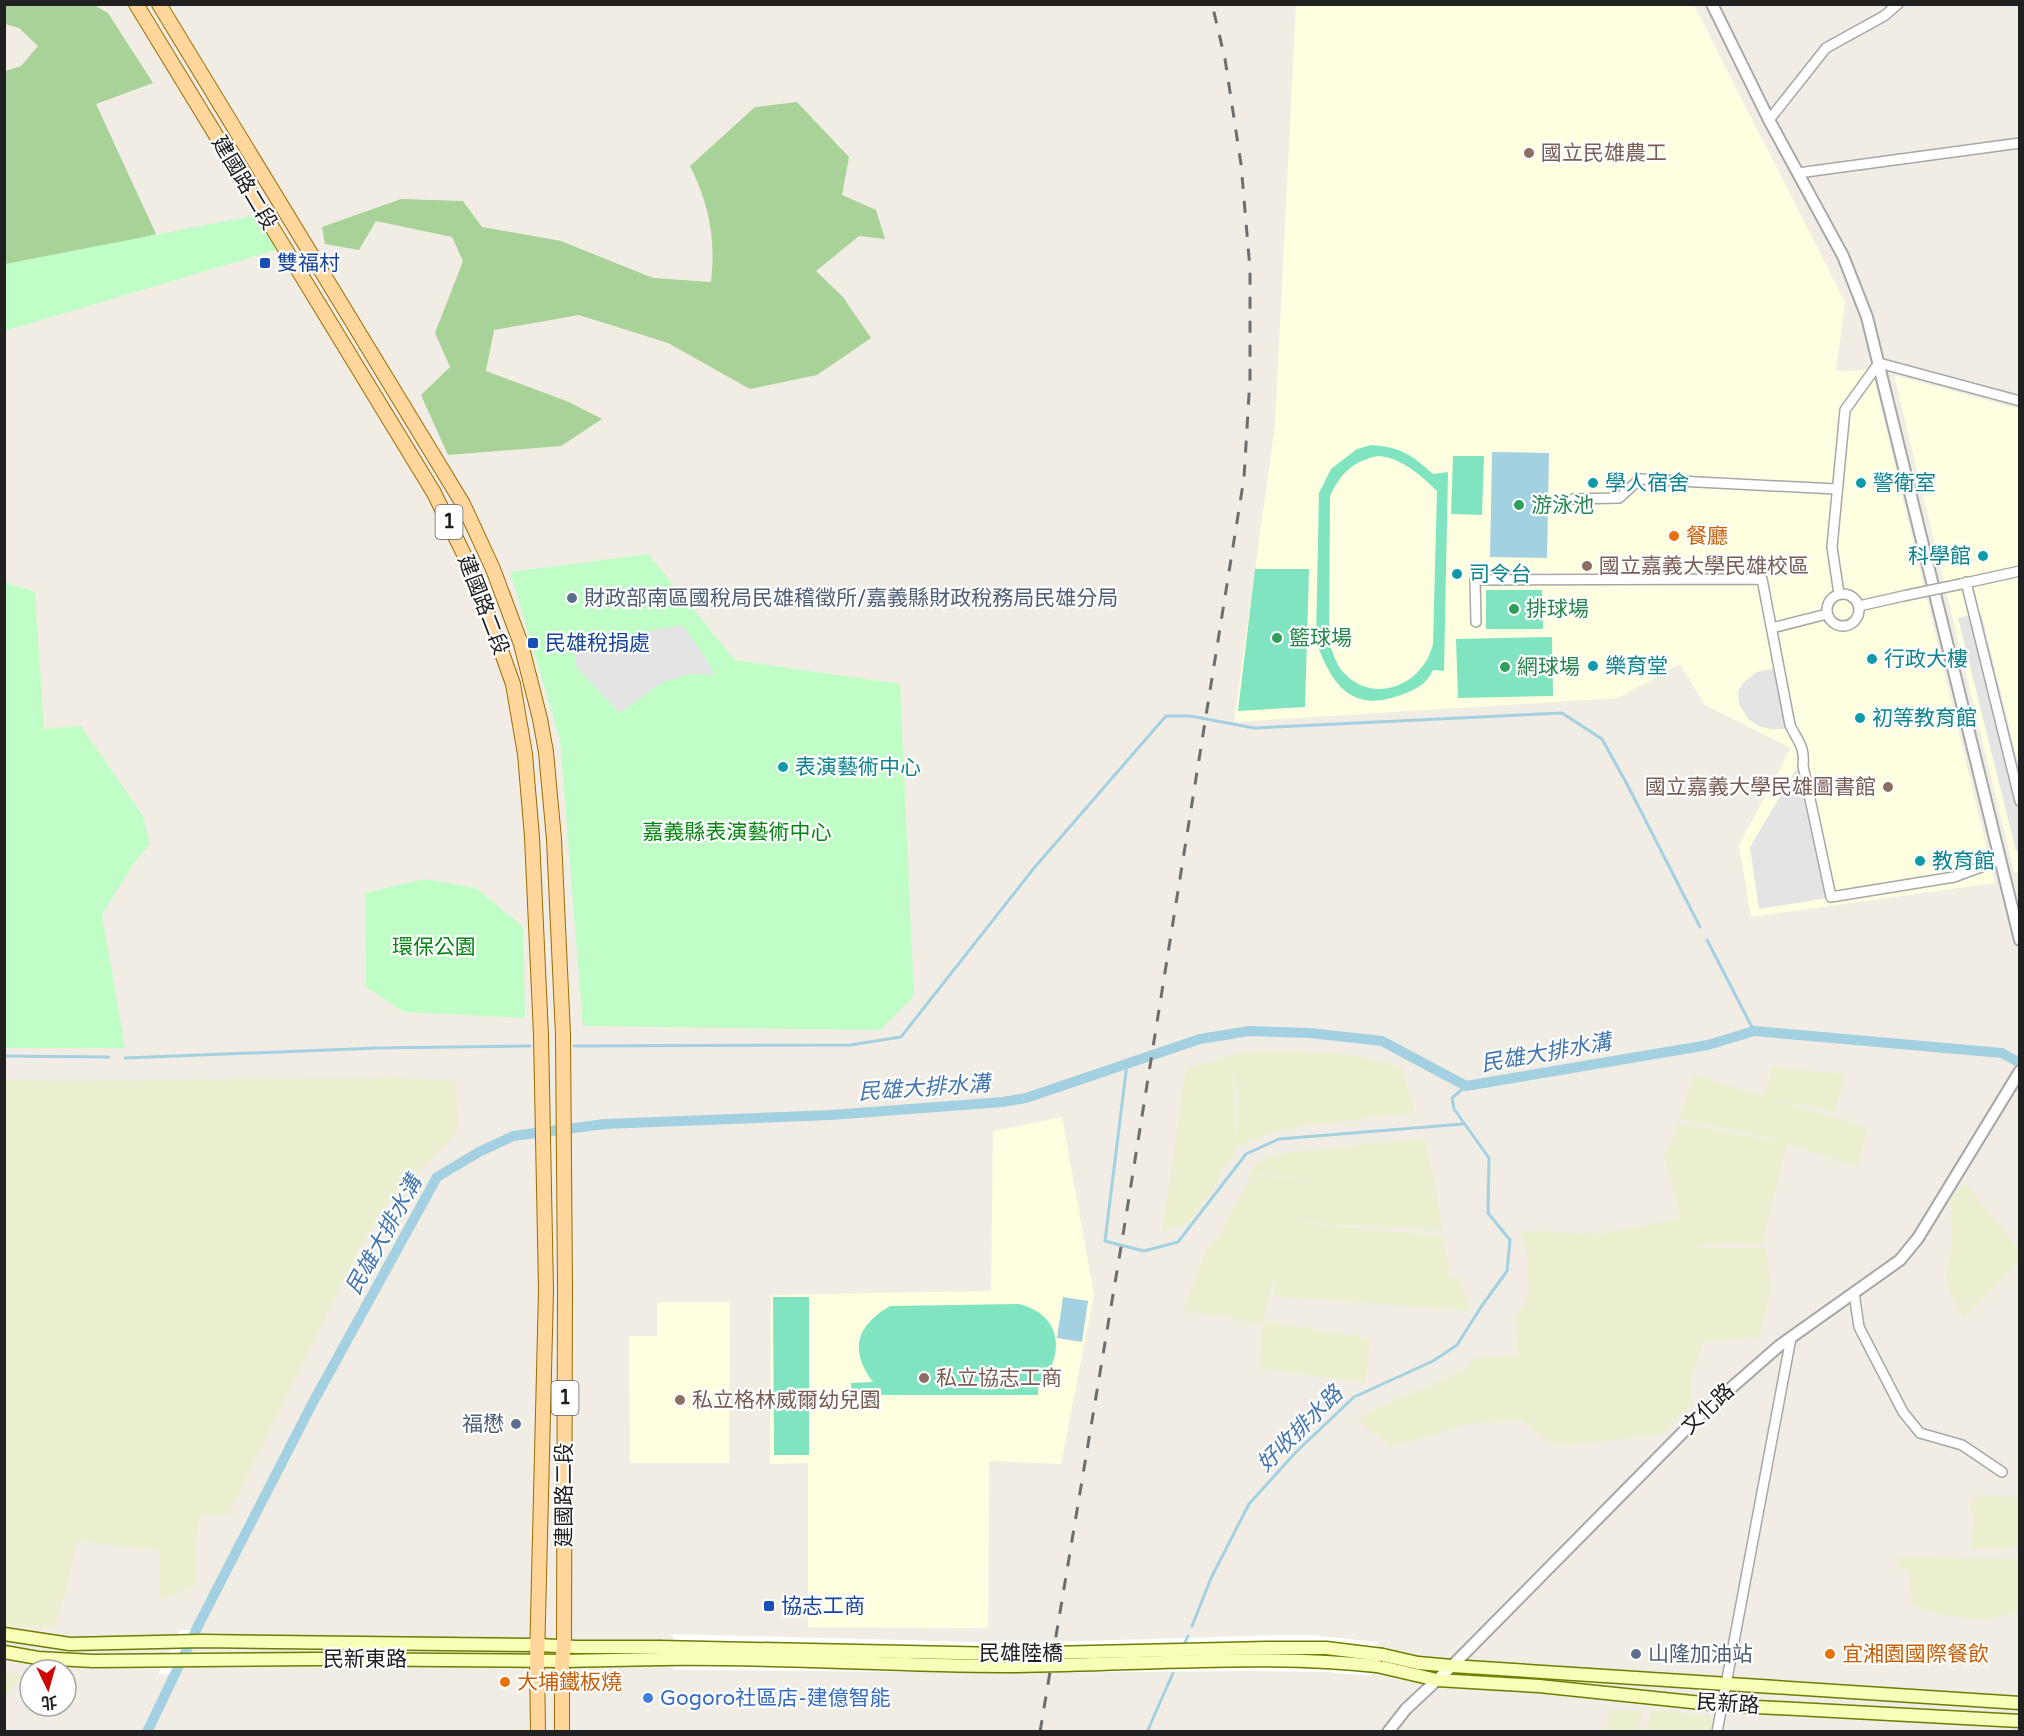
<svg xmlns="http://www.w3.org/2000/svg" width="2024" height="1736" font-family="'Varela Round','Noto Sans TC',sans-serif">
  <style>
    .education { fill: #feffe0 }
    .farmland { fill: #edf0d0; fill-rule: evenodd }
    .forest { fill: #a8d298 }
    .park { fill: #c1fdc7 }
    .pitch { fill: #7fe4bf; fill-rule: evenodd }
    .parking { fill: #e4e4e4 }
    .water { fill: #a4d1e1 }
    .pier { fill: #fff }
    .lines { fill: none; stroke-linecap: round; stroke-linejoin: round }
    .stream { stroke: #a4d1e1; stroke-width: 3 }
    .canal { stroke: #a4d1e1; stroke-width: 10 }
    .minor-casing { stroke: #a7a7a7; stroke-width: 12 }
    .tertiary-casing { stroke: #a7a7a7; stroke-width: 14 }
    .secondary-casing { stroke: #6d7d00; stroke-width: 15 }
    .primary-casing { stroke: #9b6b00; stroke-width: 16 }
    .minor { stroke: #fff; stroke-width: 9 }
    .tertiary { stroke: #fff; stroke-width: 10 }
    .secondary { stroke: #f8fdb7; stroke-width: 12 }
    .primary { stroke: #ffd79c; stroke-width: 14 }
    .rail { stroke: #6e6e6e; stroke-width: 3; stroke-dasharray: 12 12; stroke-linecap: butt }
    .minor-bridge-casing { stroke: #a7a7a7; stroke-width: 12; stroke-linecap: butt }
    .secondary-bridge-casing { stroke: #6d7d00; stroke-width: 15; stroke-linecap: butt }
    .minor-bridge { stroke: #fff; stroke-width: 9 }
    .secondary-bridge { stroke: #f8fdb7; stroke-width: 12 }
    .education-dot { fill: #8d6e63; stroke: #fff; stroke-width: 2 }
    .transit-dot { fill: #1a4fb4; stroke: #fff; stroke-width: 2 }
    .culture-dot { fill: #0f9aa8; stroke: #fff; stroke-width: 2 }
    .leisure-dot { fill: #2e9e5b; stroke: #fff; stroke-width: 2 }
    .food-dot { fill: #e8710a; stroke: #fff; stroke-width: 2 }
    .service-dot { fill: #5c6f8a; stroke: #fff; stroke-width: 2 }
    .shop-dot { fill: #3f7fe0; stroke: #fff; stroke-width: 2 }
    .labels { text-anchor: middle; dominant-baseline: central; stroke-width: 4.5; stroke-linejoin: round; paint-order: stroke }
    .shield { fill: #fff; stroke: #636363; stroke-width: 1.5 }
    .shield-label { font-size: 20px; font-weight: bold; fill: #202020 }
    .education-label { font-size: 21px; fill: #785e54; stroke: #fff; text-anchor: start }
    .street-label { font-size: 21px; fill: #202020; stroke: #fff }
    .transit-label { font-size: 21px; fill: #164399; stroke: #fff; text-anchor: start }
    .culture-label { font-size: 21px; fill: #0d838f; stroke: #fff; text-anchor: start }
    .leisure-label { font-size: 21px; fill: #27864d; stroke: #fff; text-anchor: start }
    .food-label { font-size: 21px; fill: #c56008; stroke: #fff; text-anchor: start }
    .service-label { font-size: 21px; fill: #4e5e75; stroke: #fff; text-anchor: start }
    .park-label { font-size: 21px; fill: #058613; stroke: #fff }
    .shop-label { font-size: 21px; fill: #366cbe; stroke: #fff; text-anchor: start }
    .water-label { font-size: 22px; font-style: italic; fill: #4376ae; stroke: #fff }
  </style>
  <rect width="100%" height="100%" fill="#f1ede5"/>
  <g class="education">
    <path d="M 1296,5 L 1694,5 L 1845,302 L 1836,371 L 1872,370 L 1995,883 L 1751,917 L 1739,845 L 1791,748 L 1705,705 L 1680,664 L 1618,698 L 1234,722 L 1275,425 Z"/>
    <path d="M 1894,375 L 2019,409 L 2020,871 L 2014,872 Z"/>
    <path d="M 1062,1117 L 1094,1294 L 1061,1464 L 989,1461 L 988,1628 L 808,1627 L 808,1463 L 770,1464 L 771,1295 L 991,1291 L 993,1131 Z"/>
    <path d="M 657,1302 L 730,1302 L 729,1463 L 630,1463 L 629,1336 L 657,1336 Z"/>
  </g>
  <g class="farmland">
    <path d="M 1246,1052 L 1309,1052 L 1360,1056 L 1402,1068 L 1415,1112 L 1281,1129 L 1236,1148 L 1209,1195 L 1188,1223 L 1162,1232 L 1186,1068 ZM 1234,1069 L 1238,1109 L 1236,1139 L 1233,1070 Z"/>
    <path d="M 1773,1067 L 1846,1074 L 1835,1112 L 1773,1099 L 1868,1128 L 1858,1167 L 1787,1144 L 1762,1245 L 1710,1244 L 1694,1248 L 1766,1248 L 1771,1289 L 1760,1337 L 1704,1342 L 1691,1375 L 1691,1405 L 1661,1435 L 1555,1446 L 1520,1420 L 1468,1424 L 1391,1447 L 1358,1421 L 1368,1412 L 1463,1371 L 1476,1358 L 1518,1355 L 1516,1317 L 1529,1294 L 1527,1253 L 1519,1231 L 1600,1234 L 1681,1218 L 1664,1155 L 1679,1123 L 1780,1142 L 1770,1138 L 1679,1119 L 1694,1075 L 1763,1096 Z"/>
    <path d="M 389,1078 L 456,1081 L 458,1131 L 383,1208 L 356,1256 L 228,1515 L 200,1515 L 196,1542 L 196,1585 L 160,1600 L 159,1551 L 77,1541 L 67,1588 L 54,1628 L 5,1626 L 5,1080 L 71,1081 Z"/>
    <path d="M 1424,1138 L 1436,1186 L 1442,1231 L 1271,1220 L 1442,1236 L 1449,1263 L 1448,1277 L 1459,1278 L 1471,1311 L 1274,1296 L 1276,1271 L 1263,1321 L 1370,1339 L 1366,1383 L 1260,1368 L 1263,1324 L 1183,1310 L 1207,1248 L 1220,1234 L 1251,1176 L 1372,1182 L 1247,1174 L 1255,1164 L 1276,1154 Z"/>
    <path d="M 1965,1183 L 2019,1249 L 2020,1261 L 1963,1319 L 1953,1300 L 1946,1277 L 1952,1247 L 1952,1217 L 1949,1201 Z"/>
    <path d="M 1981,1495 L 2019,1497 L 2019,1548 L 1970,1549 L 1974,1518 L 1969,1503 Z"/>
    <path d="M 1897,1557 L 2019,1559 L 2019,1612 L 1983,1620 L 1938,1614 L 1912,1605 L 1908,1570 L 1897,1567 Z"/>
    <path d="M 5,1671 L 24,1675 L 5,1696 L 4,1671 Z"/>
    <path d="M 1651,1709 L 1715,1717 L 1712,1731 L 1647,1731 Z"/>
    <path d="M 1609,1710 L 1643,1711 L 1639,1731 L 1608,1731 Z"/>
  </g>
  <g class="forest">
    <path d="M 5,5 L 94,5 L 108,13 L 153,83 L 96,104 L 156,234 L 5,275 L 5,71 L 21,66 L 38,46 L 19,28 L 5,24 Z"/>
    <path d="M 797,102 L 849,157 L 842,195 L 876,210 L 885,239 L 859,236 L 816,271 L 843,297 L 871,338 L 817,375 L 750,389 L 668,343 L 579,315 L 494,330 L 486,371 L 569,402 L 602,419 L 561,446 L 448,455 L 421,395 L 450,367 L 435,333 L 463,261 L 452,237 L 376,221 L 359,250 L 325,244 L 322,227 L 401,199 L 463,201 L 482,227 L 561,241 L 653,278 L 711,282 C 716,239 709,204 690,166 L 755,107 Z"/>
  </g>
  <g class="park">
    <path d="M 262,214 L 283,248 L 5,331 L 5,264 Z"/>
    <path d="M 648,554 L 735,660 L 900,684 L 914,996 L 880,1030 L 583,1026 L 560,740 L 510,572 Z"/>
    <path d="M 5,582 L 35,592 L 44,729 L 81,726 L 143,816 L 150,844 L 135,862 L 102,914 L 125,1048 L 5,1048 Z"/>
    <path d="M 424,879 L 476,888 L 523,927 L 525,1018 L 404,1012 L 366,987 L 365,893 Z"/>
  </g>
  <g class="pitch">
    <path d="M 1371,445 C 1401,447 1412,455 1433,474 L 1448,472 L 1444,671 L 1433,670 C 1427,684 1415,690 1401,695 C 1350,714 1331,683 1316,641 L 1319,493 L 1331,469 L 1357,449 ZM 1378,456 C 1400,457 1422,476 1437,491 L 1433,644 C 1424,683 1377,705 1346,675 C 1337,667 1333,654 1329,642 L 1330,496 C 1340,474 1353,461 1378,456 Z"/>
    <path d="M 1453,456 L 1484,456 L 1482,515 L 1451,514 Z"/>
    <path d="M 1255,569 L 1309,569 L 1305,707 L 1238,711 Z"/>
    <path d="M 1486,590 L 1542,590 L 1543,629 L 1486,629 Z"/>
    <path d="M 1552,637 L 1553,696 L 1458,698 L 1456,639 Z"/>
    <path d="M 773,1297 L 809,1297 L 809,1455 L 774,1455 Z"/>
    <path d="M 1019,1304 C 1053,1313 1064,1338 1050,1370 C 1044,1382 1038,1379 1038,1395 L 852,1395 L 851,1383 L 873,1382 C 849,1350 856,1326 890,1306 Z"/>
  </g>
  <g class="parking">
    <path d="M 1981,613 L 2019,768 L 2019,850 L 2016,851 L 1958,618 Z"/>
    <path d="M 682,625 L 705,657 L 714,675 L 690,674 L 661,683 L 620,713 L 576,667 L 574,645 Z"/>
    <path d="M 1775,668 L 1785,729 L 1771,729 L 1761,727 L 1749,720 L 1739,704 L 1738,691 L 1744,682 L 1757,672 Z"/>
    <path d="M 1797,768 L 1827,898 L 1759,909 L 1750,847 Z"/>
  </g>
  <g class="water">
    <path d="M 1492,452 L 1549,453 L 1547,558 L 1490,557 Z"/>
    <path d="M 1063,1297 L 1088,1301 L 1082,1342 L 1057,1338 Z"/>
  </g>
  <g class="pier">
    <path d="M 180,1630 L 199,1630 L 176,1674 L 158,1674 Z"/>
    <path d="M 673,1634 L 1012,1643 L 1277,1635 L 1311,1635 L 1378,1642 L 1371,1676 L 1325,1672 L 1247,1671 L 1012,1673 L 714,1670 L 673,1670 Z"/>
  </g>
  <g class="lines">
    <g class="stream">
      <path d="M 1707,940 L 1754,1031"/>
      <path d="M 574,1046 L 850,1045 L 901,1037 L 1034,868 L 1166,716 L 1190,716 L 1254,728 L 1562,713 L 1602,739 L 1628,786 L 1700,927"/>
      <path d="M 4,1056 L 109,1057"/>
      <path d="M 125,1058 L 377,1048 L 530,1046"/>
      <path d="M 1127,1064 L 1105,1241 L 1144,1251 L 1178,1242 L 1246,1154 L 1279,1139 L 1463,1124"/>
      <path d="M 1192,1626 L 1211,1578 L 1249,1504 L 1296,1452 L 1354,1397 L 1433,1361 L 1457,1345 L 1481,1307 L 1507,1271 L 1510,1240 L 1488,1213 L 1489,1158 L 1454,1109 L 1452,1098 L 1466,1086"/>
      <path d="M 1183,1647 L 1188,1636"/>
      <path d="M 1147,1732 L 1173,1673"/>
    </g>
    <path class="canal" d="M 147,1732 L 200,1622 L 311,1406 L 437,1177 L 479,1152 L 513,1136 L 605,1124 L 831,1115 L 1003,1102 L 1026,1098 L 1200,1039 L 1249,1031 L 1310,1033 L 1382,1041 L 1466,1086 L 1708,1045 L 1754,1031 L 2002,1053 L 2020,1063"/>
    <defs>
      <g id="minor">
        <path d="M 1769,120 L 1826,48 L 1884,16 L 1898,4"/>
        <path d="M 1798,173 L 2020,143"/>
        <path d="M 1573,499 L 1619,498 L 1640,479 L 1836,489"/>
        <path d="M 1966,582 L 2020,801"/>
        <path d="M 1961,584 L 2020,571"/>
        <circle cx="1843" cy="610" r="16"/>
        <path d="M 1839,594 L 1832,547 L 1845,410 L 1879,363 L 2020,401"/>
        <path d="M 1859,606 L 1903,596"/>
        <path d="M 1476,622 L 1475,580 L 1762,579 L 1790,725 C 1798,742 1805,746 1803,766 L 1831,897 L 1954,877 L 2000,860"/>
        <path d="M 1772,628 L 1827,614"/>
        <path d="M 1854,1293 L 1859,1327 L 1903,1412 L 1920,1433 L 1962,1445 L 2002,1472"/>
        <path d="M 1717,1732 L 1791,1338"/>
      </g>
      <g id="tertiary">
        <path d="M 1712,4 L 1769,120 L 1843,256 L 1867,317 L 2020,940"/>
        <path d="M 1388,1732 L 1406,1709 L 1452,1666 L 1699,1416 L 1779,1346 L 1900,1260 L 1918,1238 L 2020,1071"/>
      </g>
      <g id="secondary">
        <path d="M 4,1634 L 70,1644 L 201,1641 L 538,1645 L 576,1647 L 659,1647"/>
        <path d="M 4,1652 L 38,1658 L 93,1661 L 315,1659 L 562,1661 L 660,1659"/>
        <path d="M 1383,1655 L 1418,1663 L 1452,1666 L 2020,1703"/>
        <path d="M 1377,1666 L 1437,1680 L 1539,1686 L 1721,1705 L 2020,1721"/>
      </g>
      <g id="primary">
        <path d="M 136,4 L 434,493 L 475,577 L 513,684 L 525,754 L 532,837 L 541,1035 L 546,1290 L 537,1660 L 538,1732"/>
        <path d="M 159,4 L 463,504 L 493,569 L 521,644 L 540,719 L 546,752 L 554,839 L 563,1035 L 565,1288 L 564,1647 L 562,1661 L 562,1732"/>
      </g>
    </defs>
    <use href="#minor" class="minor-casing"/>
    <use href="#tertiary" class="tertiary-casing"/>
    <use href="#secondary" class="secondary-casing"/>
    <use href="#primary" class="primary-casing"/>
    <use href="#minor" class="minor"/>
    <use href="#tertiary" class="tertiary"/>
    <use href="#secondary" class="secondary"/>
    <use href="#primary" class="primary"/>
    <path class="rail" d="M 1040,1732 L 1123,1235 L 1244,478 L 1250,378 L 1250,269 L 1241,164 L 1225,59 L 1212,4"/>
    <defs>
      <path id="minor-bridge" d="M 1903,596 L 1961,584"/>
      <g id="secondary-bridge">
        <path d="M 659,1647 L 1003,1654 L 1267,1648 L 1326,1648 L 1383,1655"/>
        <path d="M 660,1659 C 775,1657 890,1666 1005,1666 C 1129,1666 1253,1653 1377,1666"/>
      </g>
    </defs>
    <use href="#minor-bridge" class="minor-bridge-casing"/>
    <use href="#secondary-bridge" class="secondary-bridge-casing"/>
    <use href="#minor-bridge" class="minor-bridge"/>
    <use href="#secondary-bridge" class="secondary-bridge"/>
  </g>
  <g class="education-dot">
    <circle cx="1529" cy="153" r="6"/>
    <circle cx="1587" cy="566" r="6"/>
    <circle cx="1888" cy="787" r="6"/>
    <circle cx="924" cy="1378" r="6"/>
    <circle cx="680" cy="1400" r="6"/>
  </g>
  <g class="transit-dot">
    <rect x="259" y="257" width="12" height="12" rx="3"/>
    <rect x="527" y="637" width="12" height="12" rx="3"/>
    <rect x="763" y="1600" width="12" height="12" rx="3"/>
  </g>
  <g class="culture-dot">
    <circle cx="1593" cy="483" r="6"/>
    <circle cx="1861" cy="483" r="6"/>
    <circle cx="1983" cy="556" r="6"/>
    <circle cx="1457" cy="574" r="6"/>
    <circle cx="1872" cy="659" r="6"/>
    <circle cx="1593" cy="666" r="6"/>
    <circle cx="1860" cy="718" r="6"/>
    <circle cx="783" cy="767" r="6"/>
    <circle cx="1920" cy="861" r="6"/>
  </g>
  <g class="leisure-dot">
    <circle cx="1519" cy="505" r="6"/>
    <circle cx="1514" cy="609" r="6"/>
    <circle cx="1277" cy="638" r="6"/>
    <circle cx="1505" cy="667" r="6"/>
  </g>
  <g class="food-dot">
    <circle cx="1674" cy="536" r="6"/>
    <circle cx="1830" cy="1654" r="6"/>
    <circle cx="505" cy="1682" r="6"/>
  </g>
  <g class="service-dot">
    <circle cx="572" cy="598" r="6"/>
    <circle cx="516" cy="1424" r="6"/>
    <circle cx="1636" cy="1654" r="6"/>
  </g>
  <circle class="shop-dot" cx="648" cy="1698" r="6"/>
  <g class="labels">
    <g class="shield">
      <rect x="435.5" y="505" width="27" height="34" rx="4.5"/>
      <rect x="551.5" y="1381" width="27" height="34" rx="4.5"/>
    </g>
    <g class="shield-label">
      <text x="449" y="522">1</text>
      <text x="565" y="1398">1</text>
    </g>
    <g class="education-label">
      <text x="1541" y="153">國立民雄農工</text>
      <text x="1599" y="566">國立嘉義大學民雄校區</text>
      <text x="1876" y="787" text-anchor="end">國立嘉義大學民雄圖書館</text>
      <text x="936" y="1378">私立協志工商</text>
      <text x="692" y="1400">私立格林威爾幼兒園</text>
    </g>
    <g class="street-label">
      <text transform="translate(244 183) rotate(59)">建國路二段</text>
      <text transform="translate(483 605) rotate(69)">建國路二段</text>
      <text transform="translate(1708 1409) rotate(-43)">文化路</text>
      <text transform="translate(564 1495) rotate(-90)">建國路二段</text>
      <text x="1021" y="1653">民雄陸橋</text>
      <text x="365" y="1659">民新東路</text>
      <text transform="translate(1728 1704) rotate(4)">民新路</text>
    </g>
    <g class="transit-label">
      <text x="277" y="263">雙福村</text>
      <text x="545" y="643">民雄稅捐處</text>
      <text x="781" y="1606">協志工商</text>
    </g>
    <g class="culture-label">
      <text x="1605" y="483">學人宿舍</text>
      <text x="1873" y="483">警衛室</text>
      <text x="1971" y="556" text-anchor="end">科學館</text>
      <text x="1469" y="574">司令台</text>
      <text x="1884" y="659">行政大樓</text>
      <text x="1605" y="666">樂育堂</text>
      <text x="1872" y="718">初等教育館</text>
      <text x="795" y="767">表演藝術中心</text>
      <text x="1932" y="861">教育館</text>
    </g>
    <g class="leisure-label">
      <text x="1531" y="505">游泳池</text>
      <text x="1526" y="609">排球場</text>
      <text x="1289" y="638">籃球場</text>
      <text x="1517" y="667">網球場</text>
    </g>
    <g class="food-label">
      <text x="1686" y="536">餐廳</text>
      <text x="1842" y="1654">宜湘園國際餐飲</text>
      <text x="517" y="1682">大埔鐵板燒</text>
    </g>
    <g class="service-label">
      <text x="584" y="598">財政部南區國稅局民雄稽徵所/嘉義縣財政稅務局民雄分局</text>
      <text x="504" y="1424" text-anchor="end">福懋</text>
      <text x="1648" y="1654">山隆加油站</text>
    </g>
    <g class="park-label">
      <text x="737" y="832">嘉義縣表演藝術中心</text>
      <text x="434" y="947">環保公園</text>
    </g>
    <g class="shop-label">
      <text x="660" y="1698">Gogoro社區店-建億智能</text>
    </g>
    <g class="water-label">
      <text transform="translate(1546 1053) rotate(-10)">民雄大排水溝</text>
      <text transform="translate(924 1088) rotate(-4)">民雄大排水溝</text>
      <text transform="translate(384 1235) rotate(-61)">民雄大排水溝</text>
      <text transform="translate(1300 1429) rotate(-45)">好收排水路</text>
    </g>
  </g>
  <rect width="2024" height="1736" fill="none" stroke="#202020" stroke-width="12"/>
  <g transform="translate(48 1688) rotate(175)"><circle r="28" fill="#ffffff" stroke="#a6a6a6" stroke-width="1.5"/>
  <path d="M0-4.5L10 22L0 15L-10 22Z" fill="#cf0500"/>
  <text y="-9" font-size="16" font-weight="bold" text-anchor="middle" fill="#202020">北</text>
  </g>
</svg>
